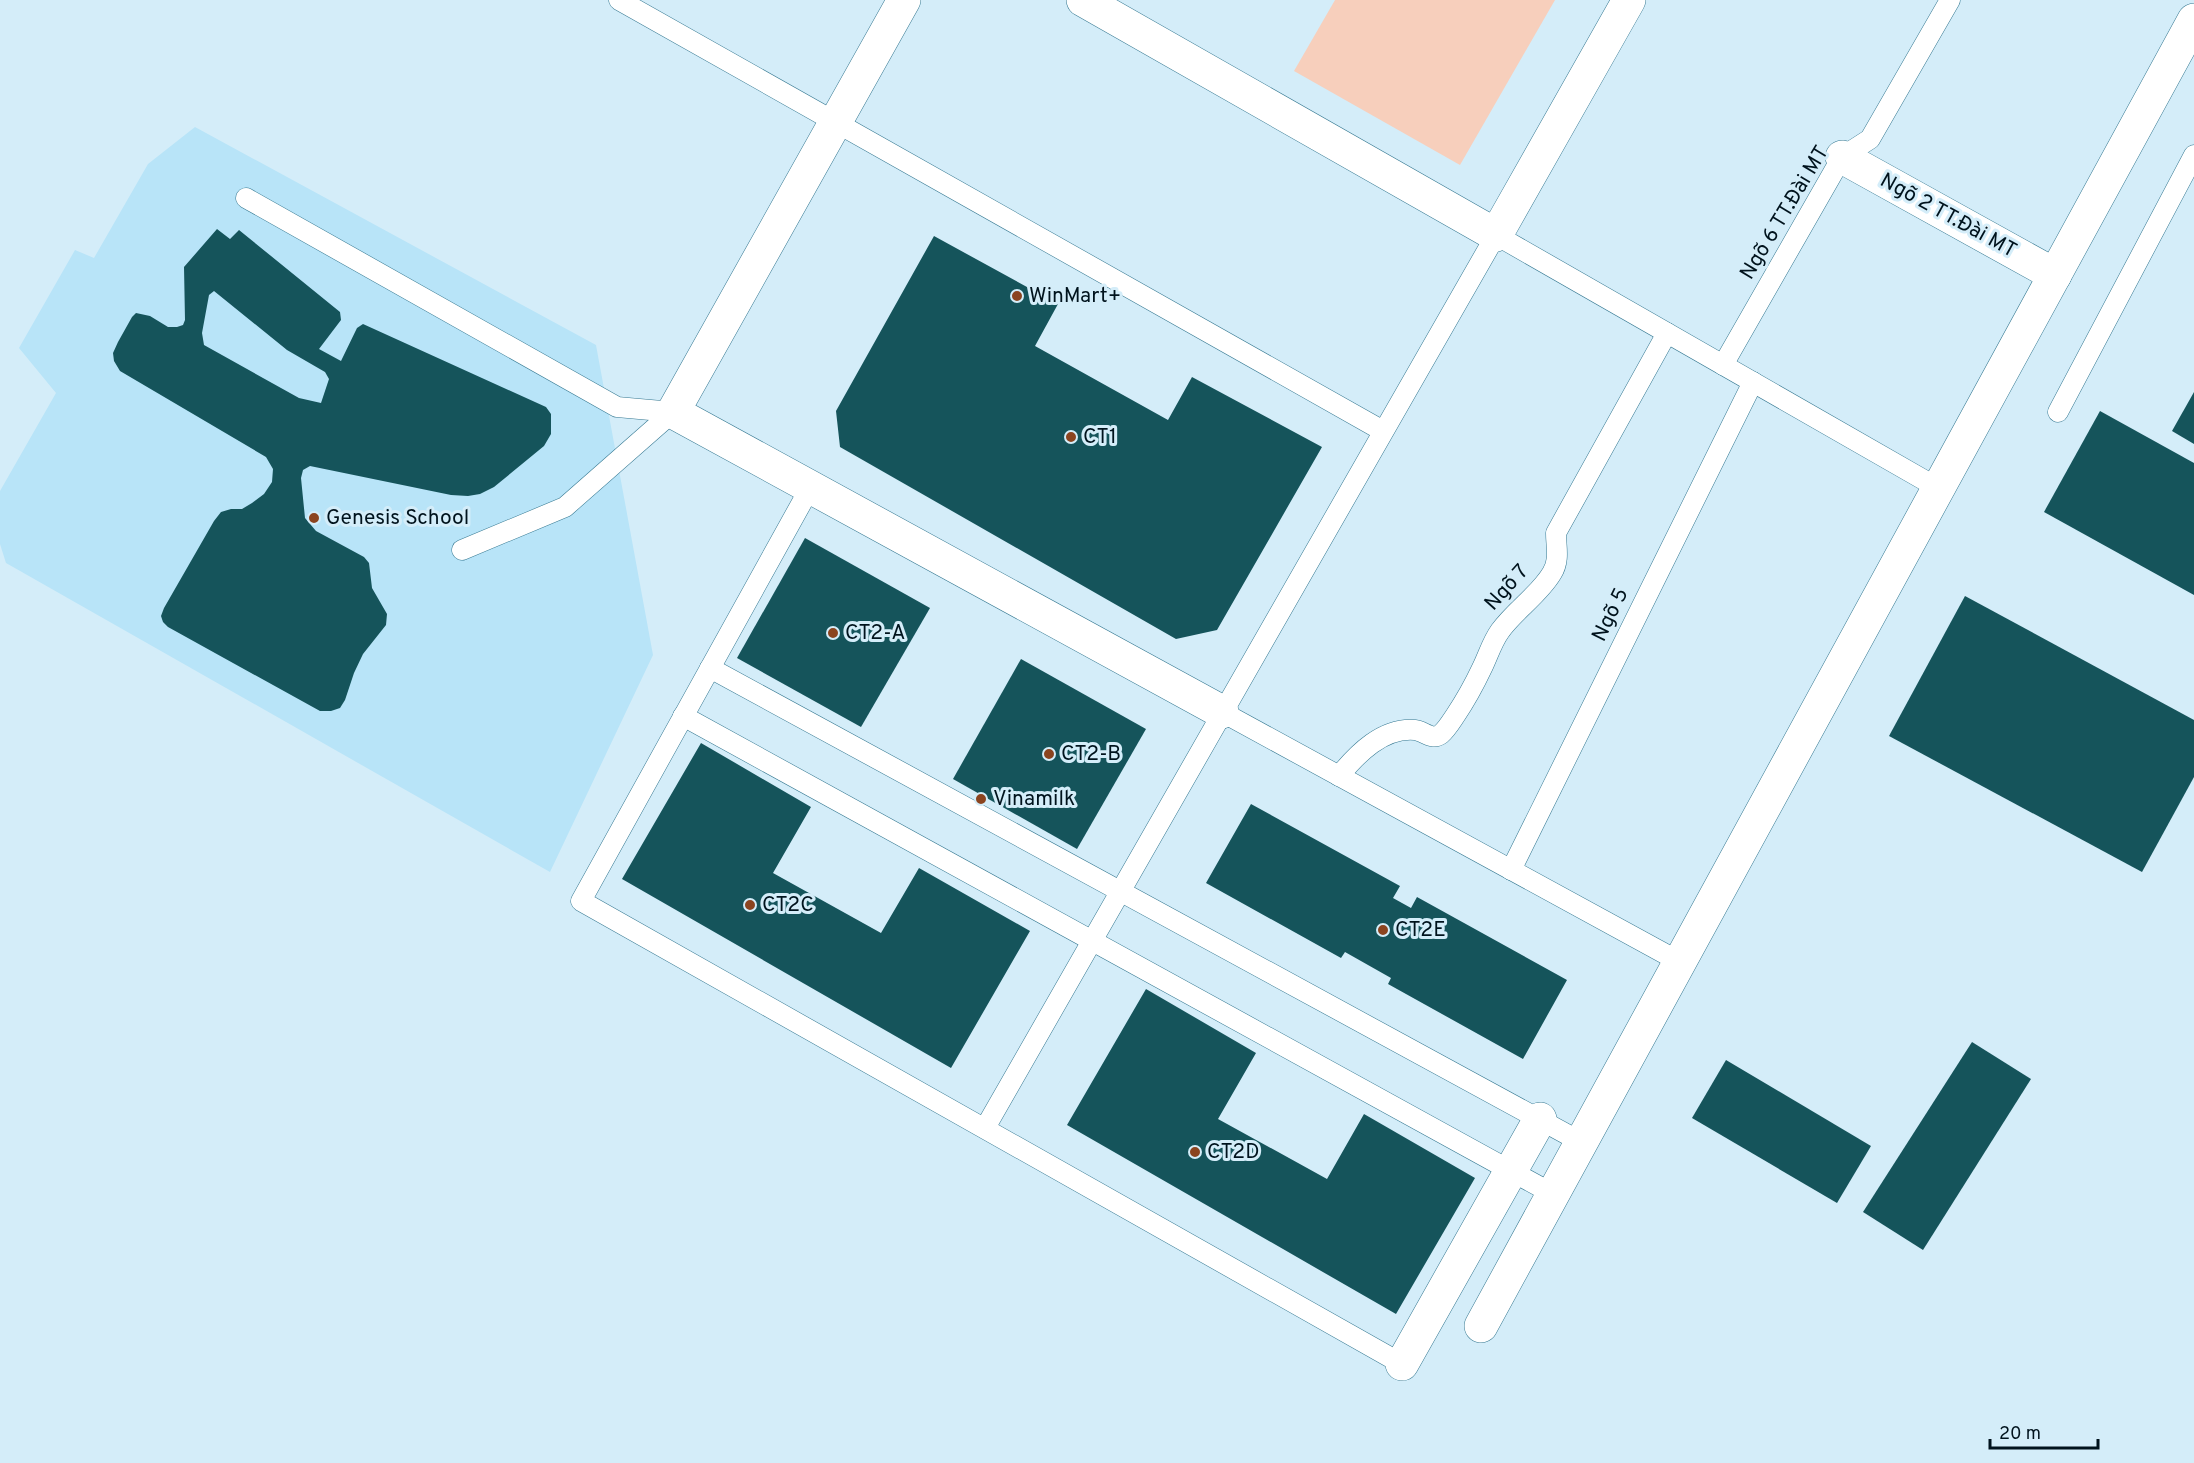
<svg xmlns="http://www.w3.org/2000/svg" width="2194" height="1463" font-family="Overpass,sans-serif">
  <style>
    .built { fill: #b8e4f8 }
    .green { fill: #f7cfbc }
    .building { fill: #15545b; fill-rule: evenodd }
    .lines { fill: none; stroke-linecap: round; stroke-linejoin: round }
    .lane-casing { stroke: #367992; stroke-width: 21 }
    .street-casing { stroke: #367992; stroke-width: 34 }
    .lane { stroke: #fff; stroke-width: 20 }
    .street { stroke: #fff; stroke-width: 33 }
    .poi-dot { fill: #8b441f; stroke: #d4edf9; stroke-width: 2 }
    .labels { text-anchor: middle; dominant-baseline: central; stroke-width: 6; stroke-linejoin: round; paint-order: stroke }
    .street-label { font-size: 21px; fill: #00131d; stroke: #d4edf9 }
    .poi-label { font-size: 21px; fill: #00131d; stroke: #d4edf9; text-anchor: start }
  </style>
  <rect width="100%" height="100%" fill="#d4edf9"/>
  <path class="built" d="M 195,127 L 596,345 L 653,655 L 550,872 L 6,563 L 0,544 L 0,491 L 56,393 L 19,348 L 75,250 L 94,258 L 148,164 Z"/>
  <path class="green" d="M 1335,0 L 1555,0 L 1460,165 L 1294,71 Z"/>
  <g class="building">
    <path d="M 217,229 L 230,239 L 239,230 L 340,312 L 341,320 L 319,349 L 341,361 L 357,328 L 363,324 L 546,407 L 551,414 L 551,434 L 544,446 L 494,487 L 480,494 L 468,496 L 451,495 L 310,466 L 303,470 L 301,478 L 305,518 L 316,531 L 364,557 L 369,563 L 372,588 L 387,614 L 386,625 L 363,654 L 354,673 L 345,700 L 340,708 L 331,711 L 320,711 L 168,627 L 163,622 L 161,616 L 164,608 L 214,521 L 221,512 L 231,509 L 242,509 L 252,503 L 264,494 L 272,482 L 273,469 L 266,457 L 120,371 L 114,361 L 113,353 L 118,342 L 132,317 L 136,313 L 150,316 L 168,327 L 177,327 L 183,325 L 185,320 L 184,267 ZM 214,291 L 287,350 L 325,372 L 329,379 L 321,403 L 299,398 L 204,345 L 202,333 L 209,295 Z"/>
    <path d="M 934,236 L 1058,304 L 1035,346 L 1168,420 L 1192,377 L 1322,447 L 1217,630 L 1176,639 L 840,447 L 836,411 Z"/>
    <path d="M 2194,392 L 2194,444 L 2172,431 Z"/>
    <path d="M 2100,411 L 2194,463 L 2194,595 L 2044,512 Z"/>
    <path d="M 805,538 L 930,608 L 861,727 L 737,658 Z"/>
    <path d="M 1965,596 L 2194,720 L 2194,777 L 2142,872 L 1889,736 Z"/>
    <path d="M 1021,659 L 1146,729 L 1077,849 L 953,779 Z"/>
    <path d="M 701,743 L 811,807 L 773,873 L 881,933 L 919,868 L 1030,931 L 951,1068 L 622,879 Z"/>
    <path d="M 1251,804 L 1400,886 L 1393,898 L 1411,908 L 1417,897 L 1567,980 L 1523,1059 L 1388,984 L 1391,978 L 1345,952 L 1341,958 L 1206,883 Z"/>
    <path d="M 1146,989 L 1256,1053 L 1218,1119 L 1327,1179 L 1364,1114 L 1475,1178 L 1396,1314 L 1067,1125 Z"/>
    <path d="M 1972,1042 L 2031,1079 L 1923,1250 L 1863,1212 Z"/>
    <path d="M 1726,1060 L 1871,1146 L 1837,1203 L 1692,1118 Z"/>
  </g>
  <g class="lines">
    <defs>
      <g id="lane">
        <path d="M 619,0 L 1383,431"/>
        <path d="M 246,198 L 617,407 L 673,412"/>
        <path d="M 1723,365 L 1842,157 L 1870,139 L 1950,0"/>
        <path d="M 2058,412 L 2194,155"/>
        <path d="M 811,486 L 581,901 L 1402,1364"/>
        <path d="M 462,550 L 565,507 L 673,412"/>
        <path d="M 710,668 L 1581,1142"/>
        <path d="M 1222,712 L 1680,962"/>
        <path d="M 683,716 L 1553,1194"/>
        <path d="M 1339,776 C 1357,754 1383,727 1415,730 C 1424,731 1432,741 1441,734 C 1446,730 1451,722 1455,716 C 1465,701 1474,685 1482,668 C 1488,656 1492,642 1500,631 C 1515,610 1539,595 1552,573 C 1560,560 1556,547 1556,533 L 1667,333"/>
        <path d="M 1511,870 L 1753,382"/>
        <path d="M 985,1128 L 1496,235 L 1938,488"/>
      </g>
      <g id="street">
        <path d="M 904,0 L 673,412 L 1222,712"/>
        <path d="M 1083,0 L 1496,235 L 1629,0"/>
        <path d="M 1842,157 L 2055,275"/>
        <path d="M 1481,1326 L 2194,20"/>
        <path d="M 1402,1364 L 1540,1119"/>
      </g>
    </defs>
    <use href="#lane" class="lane-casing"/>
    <use href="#street" class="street-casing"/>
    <use href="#lane" class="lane"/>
    <use href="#street" class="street"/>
  </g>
  <g class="poi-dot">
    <circle cx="1017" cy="296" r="6"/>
    <circle cx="1071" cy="437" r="6"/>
    <circle cx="314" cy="518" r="6"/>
    <circle cx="833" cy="633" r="6"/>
    <circle cx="1049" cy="754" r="6"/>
    <circle cx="981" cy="799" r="6"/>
    <circle cx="750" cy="905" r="6"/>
    <circle cx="1383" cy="930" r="6"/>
    <circle cx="1195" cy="1152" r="6"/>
  </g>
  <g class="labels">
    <g class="street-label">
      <text transform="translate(1785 213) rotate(-59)">Ngõ 6 TT.Đài MT</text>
      <text transform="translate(1948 216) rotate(29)">Ngõ 2 TT.Đài MT</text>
      <text transform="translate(1507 588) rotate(-48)">Ngõ 7</text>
      <text transform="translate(1611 615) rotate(-64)">Ngõ 5</text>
    </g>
    <g class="poi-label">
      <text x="1029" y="296">WinMart+</text>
      <text x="1083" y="437">CT1</text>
      <text x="326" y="518">Genesis School</text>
      <text x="845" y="633">CT2-A</text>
      <text x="1061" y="754">CT2-B</text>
      <text x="993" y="799">Vinamilk</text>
      <text x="762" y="905">CT2C</text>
      <text x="1395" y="930">CT2E</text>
      <text x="1207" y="1152">CT2D</text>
    </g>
  </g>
  <path d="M1990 1439v9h108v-9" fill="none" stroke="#00131d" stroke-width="3"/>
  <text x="1999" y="1439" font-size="18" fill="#00131d" stroke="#d4edf9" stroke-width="4.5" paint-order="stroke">20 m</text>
</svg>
